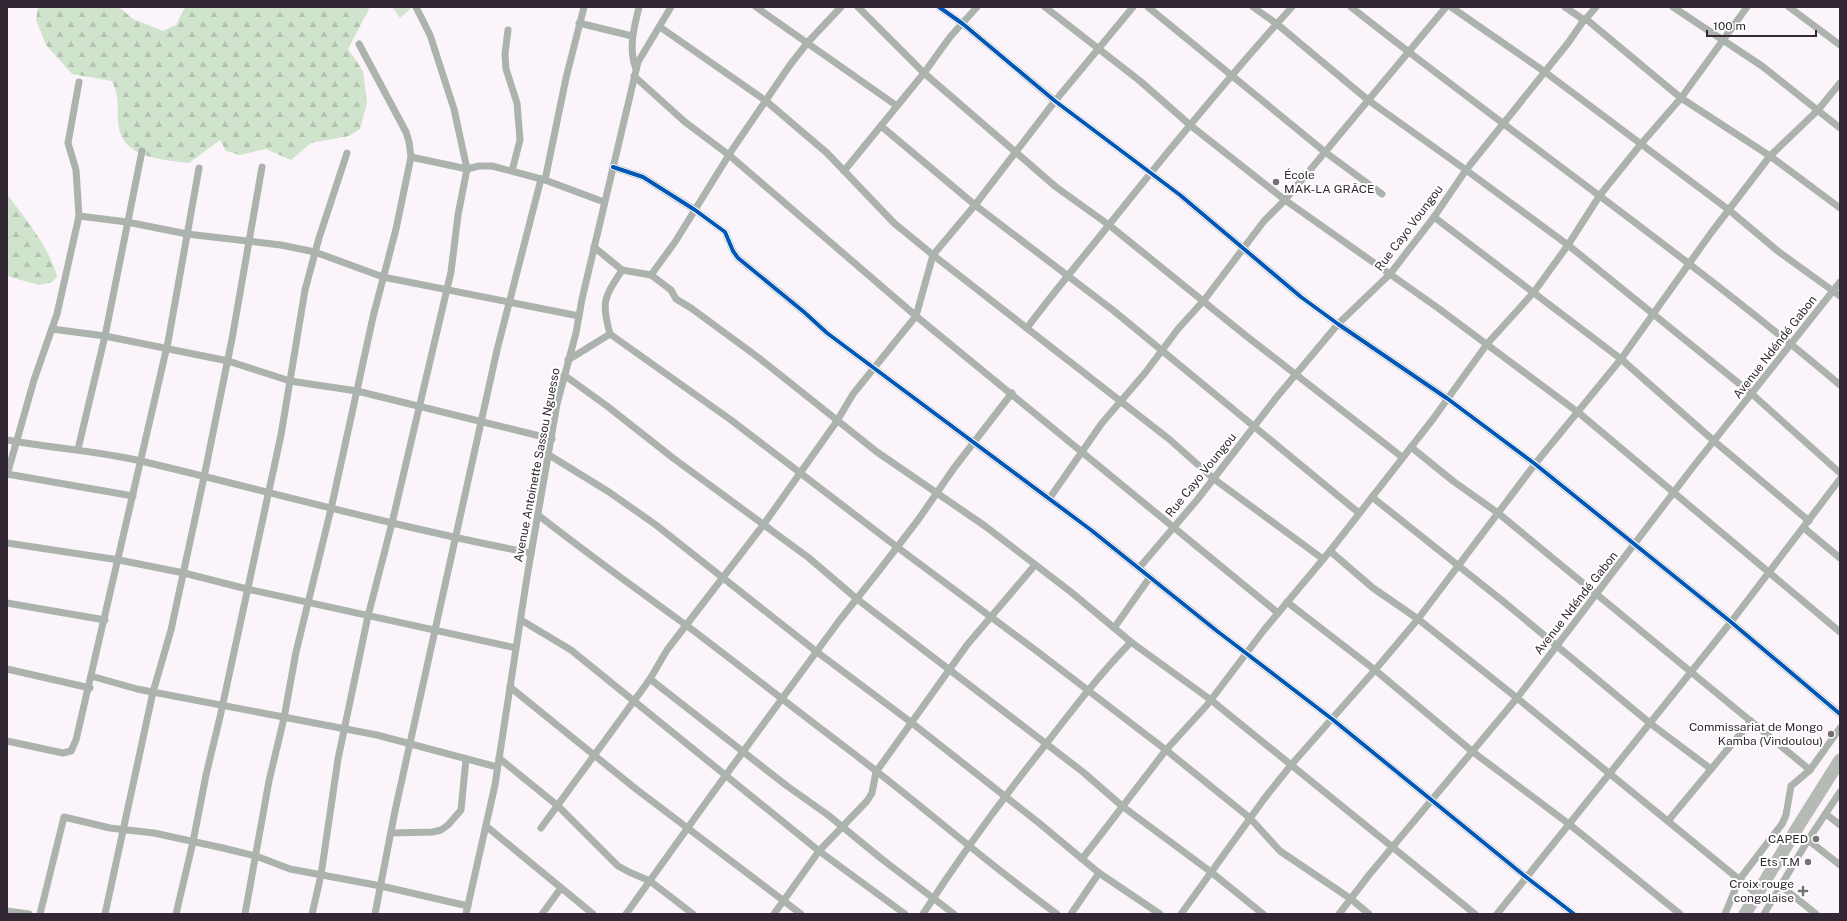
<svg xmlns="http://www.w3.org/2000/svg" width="1847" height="921" font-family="'Public Sans',sans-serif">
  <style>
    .forest { fill: url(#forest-firs) }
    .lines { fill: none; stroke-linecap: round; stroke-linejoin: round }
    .street { stroke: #acb3ac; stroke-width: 7 }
    .highway { stroke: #b6bab5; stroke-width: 13 }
    .cycleway-casing { stroke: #fff; stroke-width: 6 }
    .cycleway { stroke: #0057b8; stroke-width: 4 }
    .poi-dot { fill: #787079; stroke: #fff; stroke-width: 1.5 }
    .labels { text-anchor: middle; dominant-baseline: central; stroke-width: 4; stroke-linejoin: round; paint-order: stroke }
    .poi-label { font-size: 12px; fill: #322833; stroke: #fff; text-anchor: end }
    .street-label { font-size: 12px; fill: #322833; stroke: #fff }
  </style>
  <defs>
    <pattern id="forest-firs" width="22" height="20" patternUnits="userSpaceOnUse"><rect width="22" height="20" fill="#d0e3cc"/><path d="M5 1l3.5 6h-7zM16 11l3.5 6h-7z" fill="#b3c3b0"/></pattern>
  </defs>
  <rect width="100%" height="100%" fill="#fbf5fb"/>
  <g class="forest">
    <path d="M 38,7 L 119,7 L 133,19 L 163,31 L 176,25 L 185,7 L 370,7 L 348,49 L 363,71 L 367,103 L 360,129 L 349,136 L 311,143 L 291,160 L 266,149 L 240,155 L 226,151 L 220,140 L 189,163 C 166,160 128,159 120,132 C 115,113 122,102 112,81 L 72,74 L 46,45 L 36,20 Z"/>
    <path d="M 392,7 L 409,7 L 410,9 L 400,18 Z"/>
    <path d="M 7,194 C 26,220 48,245 57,276 L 53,282 L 39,285 L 10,277 L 7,274 Z"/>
  </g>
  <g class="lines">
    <g class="street">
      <path d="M 756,7 L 897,106"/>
      <path d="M 858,7 L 924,73 L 1056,187 L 1109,225 L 1245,335 L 1402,457"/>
      <path d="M 939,7 L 963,24 L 1055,101 L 1180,195 L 1301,297 L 1338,324 L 1448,399 L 1535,464 L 1731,622 L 1840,714"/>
      <path d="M 1045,7 L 1140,81 L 1190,125 L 1285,200 L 1438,308 L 1579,413 L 1840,632"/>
      <path d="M 1148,7 L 1325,152 L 1382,194"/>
      <path d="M 1253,7 L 1277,24 L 1368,100 L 1466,170 L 1568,245 L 1752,394 L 1840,473"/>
      <path d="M 1351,7 C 1513,135 1683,252 1840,385"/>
      <path d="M 1451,7 L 1545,72 L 1729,210 L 1779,252 L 1840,296"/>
      <path d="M 1565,7 L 1584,20"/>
      <path d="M 1673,7 L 1762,66 L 1840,128"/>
      <path d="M 1789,7 L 1840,45"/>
      <path d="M 1586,19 L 1681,98 L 1770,156 L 1840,208"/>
      <path d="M 579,23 L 632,36"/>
      <path d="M 660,27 L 766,101 L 827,153 L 894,223 L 933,255 L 1169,439 L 1214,479 L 1323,559"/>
      <path d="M 508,30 L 505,54 L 506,69 L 517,103 L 520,140 L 512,171"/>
      <path d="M 636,69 C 628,48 634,28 639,7"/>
      <path d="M 634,76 L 685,122 L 729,155 L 916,316 L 1278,613"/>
      <path d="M 881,126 L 975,205 L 1114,311 L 1359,513"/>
      <path d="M 411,157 L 467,169 L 479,166 L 492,166 L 545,180 L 604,202"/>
      <path d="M 613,167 L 643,177 L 695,210 L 725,232 L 733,251 L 738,258 L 804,312 L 827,333 L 1091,530 L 1217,631 L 1332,719 L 1526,877 L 1574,914"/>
      <path d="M 844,171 L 924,73 L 950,37 L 977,7"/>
      <path d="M 545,180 L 566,78 L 584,7"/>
      <path d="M 79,216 L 127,222 L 187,234 L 281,245 L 315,252 L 383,277 L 579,316"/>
      <path d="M 1434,217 L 1621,359 L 1714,441 L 1809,521"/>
      <path d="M 594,247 L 622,270 L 651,275 L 675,242 L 732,150 L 790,65 L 808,42 L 841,7"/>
      <path d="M 651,275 L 671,290 L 676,299 L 691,308 L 759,358 L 877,452 L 985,526 L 1071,592 L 1131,642 L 1211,700 L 1475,914"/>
      <path d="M 1027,328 C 1053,293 1081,260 1108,226 C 1168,151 1228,77 1292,7"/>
      <path d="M 52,329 L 105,336 L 228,361 L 290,381 L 357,391 L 552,439"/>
      <path d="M 610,334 L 731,420 L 897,547 L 1038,652 L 1166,750 L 1250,818 L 1280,851 L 1351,899 L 1369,914"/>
      <path d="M 568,360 L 610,334 C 601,301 604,298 622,270"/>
      <path d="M 564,375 L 607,406 L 673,458 L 809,558 L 857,599 L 1083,772 L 1122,806 L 1211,872 L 1263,914"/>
      <path d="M 7,440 C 51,448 97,451 141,461 C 271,492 400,528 531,553"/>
      <path d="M 1411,447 L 1453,481 L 1498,513 L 1810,770"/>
      <path d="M 78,449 L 105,336 L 142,151"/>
      <path d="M 549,455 L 609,492 L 656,525 L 817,652 L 912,723 L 1039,823 L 1099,873 L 1160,914"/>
      <path d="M 7,474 L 133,496"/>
      <path d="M 7,475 L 34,380 L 57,314 L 79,216 L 76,170 L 68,143 L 79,82"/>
      <path d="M 1372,497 L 1504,602 L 1651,724 L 1711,769"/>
      <path d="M 1049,499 L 1102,423 L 1145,373 L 1178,329 L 1205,299 L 1264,221 L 1285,200 L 1446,7"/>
      <path d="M 538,515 C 587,553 636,589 686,625 C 739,665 792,707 845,747 C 917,801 984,861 1057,914"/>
      <path d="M 1804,528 L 1840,558"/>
      <path d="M 7,543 L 119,560 L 184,573 L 247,589 L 516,648"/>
      <path d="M 1330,551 L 1373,588 L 1418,619 L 1517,698 L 1757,894"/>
      <path d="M 1139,568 L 1197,500 L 1276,398 L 1338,324 L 1390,274 L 1434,217 L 1466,170 L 1568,43 L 1584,20 L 1584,21 L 1596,7"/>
      <path d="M 1287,602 L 1375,670 L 1473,752 L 1569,824 L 1680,914"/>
      <path d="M 7,603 L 105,620"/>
      <path d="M 521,620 L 571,650 L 819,851 L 905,914"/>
      <path d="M 1114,628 L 1150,577"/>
      <path d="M 7,669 L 90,688"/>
      <path d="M 91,676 L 137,689 L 377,735 L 497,767"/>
      <path d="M 650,679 L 787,786 L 828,815 L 883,860 L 954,914"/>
      <path d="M 510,687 L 636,789 L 801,914"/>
      <path d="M 7,741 L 63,753 L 71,751 L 76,740 L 168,342 L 199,168"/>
      <path d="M 499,758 L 558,806 L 618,866 L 629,872 L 650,881 L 693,914"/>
      <path d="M 1826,814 L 1840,825"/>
      <path d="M 1668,821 L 1751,721"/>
      <path d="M 486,826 L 593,914"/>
      <path d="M 541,828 L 650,679 L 667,650 L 764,524 L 837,421 L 853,394 L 916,316 L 933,255 L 975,205 L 1055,101 L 1133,7"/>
      <path d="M 391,833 L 433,832 L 441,830 L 448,825 L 461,810 L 466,759"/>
      <path d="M 1808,840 L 1840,865"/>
      <path d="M 1082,859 L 1166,750 L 1207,705 L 1264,630 L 1330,551 L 1433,419 L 1487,344 L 1534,292 L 1568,245 L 1600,195 L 1641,144 L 1681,98 L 1747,7"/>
      <path d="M 1781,886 L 1816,914"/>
      <path d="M 7,911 L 29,914"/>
      <path d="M 40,914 L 64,817 L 110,828 L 154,833 L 223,848 L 256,856 L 290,869 L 381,886 L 468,906"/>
      <path d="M 105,914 L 153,692 L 171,630 L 204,477 L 232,339 L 262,167"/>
      <path d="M 176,914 L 193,842 L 206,775 L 220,717 L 281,435 L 305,290 L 319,238 L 347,153"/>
      <path d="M 245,914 L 269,781 L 284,718 L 296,652 L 331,509 L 373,317 L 396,229 L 411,157 L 409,142 L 406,132 L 359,44"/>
      <path d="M 312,914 L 321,875 L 338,759 L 368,616 L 392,523 L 451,272 L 458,215 L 467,169 L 454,109 L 430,35 L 416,7"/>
      <path d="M 375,914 L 395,811 L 497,350 L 541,179"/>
      <path d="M 466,914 L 495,785 L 527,577 L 557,404 L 576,333 L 582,299 L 638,62 L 671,7"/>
      <path d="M 542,914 L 561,888"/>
      <path d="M 626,914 L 712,794 L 839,621 L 878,572 L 918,520 L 954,468 L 1012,393"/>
      <path d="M 774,914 L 819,851 L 867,801 L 872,793 L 876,772 L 967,645 L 1035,565"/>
      <path d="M 923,914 C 961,855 1002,799 1046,744 C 1073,709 1100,674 1131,642"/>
      <path d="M 1071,914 L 1099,873"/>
      <path d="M 1181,914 L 1264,799 L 1291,765 L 1375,670 L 1418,619 L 1535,464 L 1621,359 L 1711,233 L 1770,156 L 1818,110 L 1840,83"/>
      <path d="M 1339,914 L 1369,875 L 1517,698 L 1693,467 L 1840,282"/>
      <path d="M 1497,914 L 1731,622 L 1840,479"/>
      <path d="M 1725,914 L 1739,880 L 1782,824 L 1786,815 L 1791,786 L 1810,770 L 1840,728"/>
      <path d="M 1764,914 L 1808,840 L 1840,792"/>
    </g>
    <path class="highway" d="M 1745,914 L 1799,825 L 1840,760"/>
    <defs>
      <g id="cycleway">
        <path d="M 939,7 L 963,24 L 1055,101 L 1180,195 L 1301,297 L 1338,324 L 1448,399 L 1535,464 L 1731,622 L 1840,714"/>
        <path d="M 613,167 L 643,177 L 695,210 L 725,232 L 733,251 L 738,258 L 804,312 L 827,333 L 1091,530 L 1217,631 L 1332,719 L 1526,877 L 1574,914"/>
      </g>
    </defs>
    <use href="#cycleway" class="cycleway-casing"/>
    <use href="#cycleway" class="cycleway"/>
  </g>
  <g class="poi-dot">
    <circle cx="1276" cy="182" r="4"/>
    <circle cx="1831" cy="734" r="4"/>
    <circle cx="1816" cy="839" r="4"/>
    <circle cx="1808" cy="862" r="4"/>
    <path d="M1801 885h4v4h4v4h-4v4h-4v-4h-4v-4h4z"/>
  </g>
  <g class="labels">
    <g class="poi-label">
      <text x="1284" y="175" text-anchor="start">École<tspan x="1284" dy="14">MAK-LA GRÂCE</tspan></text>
      <text x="1823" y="727">Commissariat de Mongo<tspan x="1823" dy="14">Kamba (Vindoulou)</tspan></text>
      <text x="1808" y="839">CAPED</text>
      <text x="1800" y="862">Ets T.M</text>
      <text x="1794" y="884">Croix rouge<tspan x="1794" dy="14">congolaise</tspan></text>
    </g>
    <g class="street-label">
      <text transform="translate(1409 228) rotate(-53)">Rue Cayo Voungou</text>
      <text transform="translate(1775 347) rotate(-52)">Avenue Ndéndé Gabon</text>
      <text transform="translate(537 465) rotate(-79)">Avenue Antoinette Sassou Nguesso</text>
      <text transform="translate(1201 475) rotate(-51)">Rue Cayo Voungou</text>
      <text transform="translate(1576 603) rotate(-52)">Avenue Ndéndé Gabon</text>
    </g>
  </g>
  <rect width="1847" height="921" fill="none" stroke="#322833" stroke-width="16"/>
  <path d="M1707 30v6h109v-6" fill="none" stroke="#322833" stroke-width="2"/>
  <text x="1713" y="30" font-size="12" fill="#322833" stroke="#ffffff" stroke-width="3" paint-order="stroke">100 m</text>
</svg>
